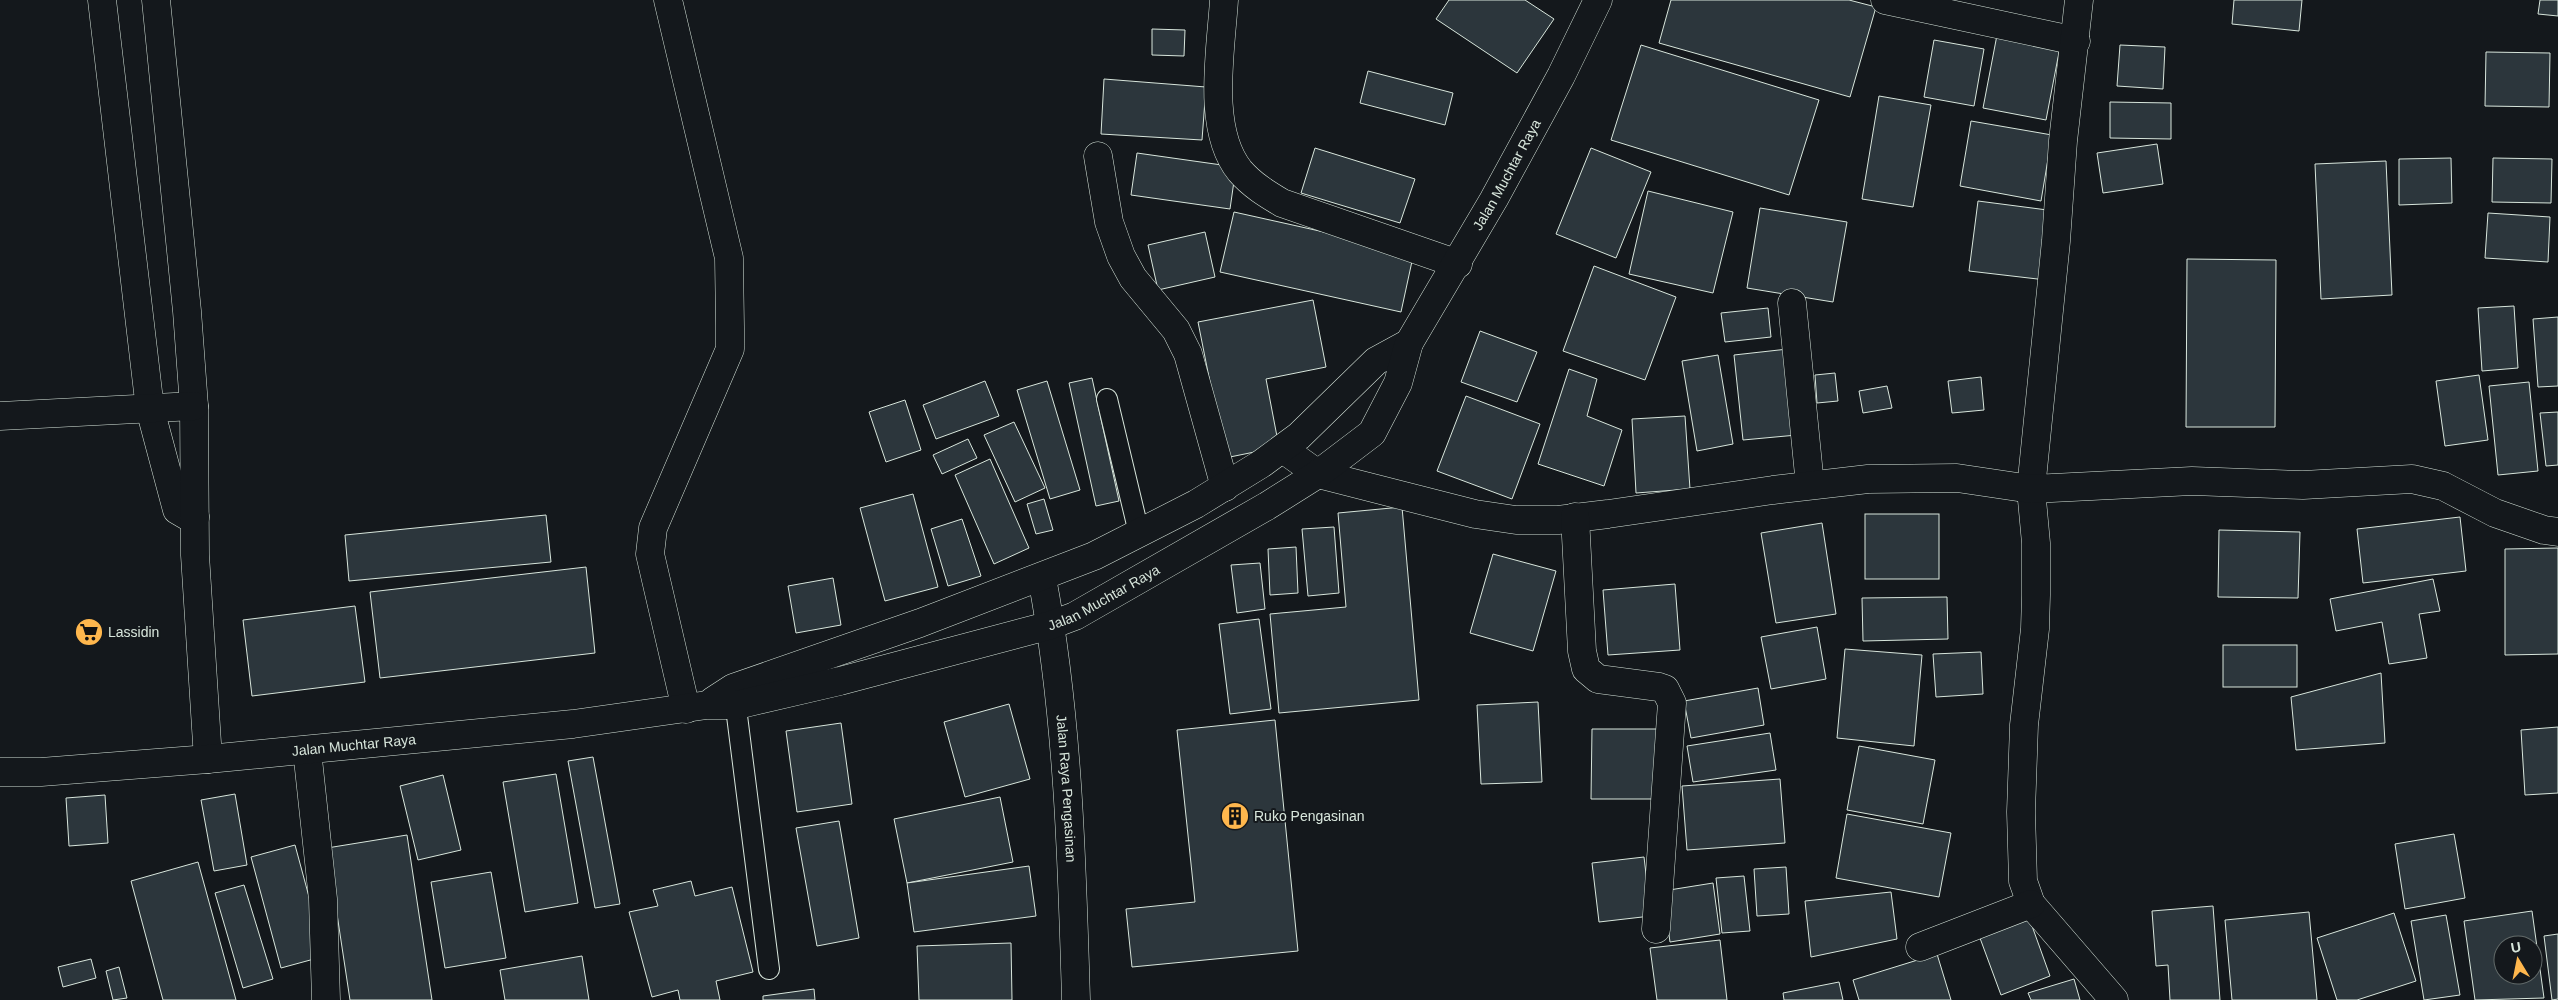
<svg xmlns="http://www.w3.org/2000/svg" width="2558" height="1000" font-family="Helvetica,sans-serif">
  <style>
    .building { fill: #2c363c; stroke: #d8e6dc; fill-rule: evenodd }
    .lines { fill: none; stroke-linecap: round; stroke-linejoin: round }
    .service-casing { stroke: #d8e6dc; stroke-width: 22 }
    .minor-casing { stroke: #d8e6dc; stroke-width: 29 }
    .secondary-casing { stroke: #d8e6dc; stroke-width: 29 }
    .trunk-casing { stroke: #d8e6dc; stroke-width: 29 }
    .service { stroke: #14181c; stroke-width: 20 }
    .minor { stroke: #14181c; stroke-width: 28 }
    .secondary { stroke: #14181c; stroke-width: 28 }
    .trunk { stroke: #14181c; stroke-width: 28 }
    .labels { text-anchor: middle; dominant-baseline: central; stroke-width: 4; stroke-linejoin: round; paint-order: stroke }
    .street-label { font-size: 14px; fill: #d8e6dc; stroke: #14181c }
    .poi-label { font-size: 14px; fill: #d8e6dc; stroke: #14181c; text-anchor: start }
  </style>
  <rect width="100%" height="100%" fill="#14181c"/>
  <g class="building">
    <path d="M 1449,0 L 1525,0 L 1554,19 L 1517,73 L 1436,19 Z"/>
    <path d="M 1671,0 L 1849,0 L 1876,7 L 1850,97 L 1659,43 Z"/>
    <path d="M 2234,0 L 2302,0 L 2299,31 L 2232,24 Z"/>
    <path d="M 2540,0 L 2558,0 L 2558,16 L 2538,14 Z"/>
    <path d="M 1152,29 L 1185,30 L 1184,56 L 1152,55 Z"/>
    <path d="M 1997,35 L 2060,47 L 2046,120 L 1983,108 Z"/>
    <path d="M 1934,40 L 1984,49 L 1974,106 L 1924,97 Z"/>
    <path d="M 1641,45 L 1819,100 L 1789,195 L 1611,140 Z"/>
    <path d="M 2120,45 L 2165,47 L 2163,89 L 2117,86 Z"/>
    <path d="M 2486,52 L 2550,53 L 2549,107 L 2485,106 Z"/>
    <path d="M 1368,71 L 1453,93 L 1445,125 L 1360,103 Z"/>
    <path d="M 1104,79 L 1206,87 L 1202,140 L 1101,134 Z"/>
    <path d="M 1879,96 L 1931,105 L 1913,207 L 1862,199 Z"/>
    <path d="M 2110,102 L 2171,103 L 2171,139 L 2110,138 Z"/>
    <path d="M 1971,121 L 2052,135 L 2041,201 L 1960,186 Z"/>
    <path d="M 2157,144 L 2163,184 L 2103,193 L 2097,153 Z"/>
    <path d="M 1315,148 L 1415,179 L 1400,223 L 1301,193 Z"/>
    <path d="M 1591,148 L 1651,172 L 1616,258 L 1556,234 Z"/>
    <path d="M 1137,153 L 1236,167 L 1230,209 L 1131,195 Z"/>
    <path d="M 2451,158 L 2452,203 L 2399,205 L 2399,159 Z"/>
    <path d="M 2493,158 L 2552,159 L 2551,203 L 2492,202 Z"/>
    <path d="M 2386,161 L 2392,295 L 2321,299 L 2315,164 Z"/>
    <path d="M 1648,191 L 1733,212 L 1713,293 L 1629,274 Z"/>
    <path d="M 1978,201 L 2055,211 L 2046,280 L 1969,271 Z"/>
    <path d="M 1760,208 L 1847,222 L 1833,302 L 1747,288 Z"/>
    <path d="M 1234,212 L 1414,252 L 1401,312 L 1220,272 Z"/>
    <path d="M 2488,213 L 2550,217 L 2548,262 L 2485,258 Z"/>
    <path d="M 1205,232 L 1215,277 L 1158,290 L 1148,245 Z"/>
    <path d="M 2187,259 L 2276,260 L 2275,427 L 2186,427 Z"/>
    <path d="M 1594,266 L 1676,297 L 1645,380 L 1563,351 Z"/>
    <path d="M 1313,300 L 1326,367 L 1266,379 L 1279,447 L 1225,458 L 1198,322 Z"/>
    <path d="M 2514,306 L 2518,368 L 2482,371 L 2478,308 Z"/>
    <path d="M 1768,308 L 1771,337 L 1725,342 L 1721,313 Z"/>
    <path d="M 2558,317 L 2558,386 L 2538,387 L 2533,319 Z"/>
    <path d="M 1480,331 L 1537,352 L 1517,402 L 1461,382 Z"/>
    <path d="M 1788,349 L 1797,435 L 1743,440 L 1734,355 Z"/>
    <path d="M 1718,355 L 1733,444 L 1697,451 L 1682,361 Z"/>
    <path d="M 1569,369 L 1597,379 L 1587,416 L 1622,430 L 1604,486 L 1538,464 Z"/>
    <path d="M 1835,373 L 1838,401 L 1817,403 L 1815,375 Z"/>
    <path d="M 2479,375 L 2488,440 L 2445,446 L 2436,381 Z"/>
    <path d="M 1981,377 L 1984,410 L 1952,413 L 1948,381 Z"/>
    <path d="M 1092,378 L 1119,501 L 1096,506 L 1069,383 Z"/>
    <path d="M 985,381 L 999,416 L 936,439 L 923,405 Z"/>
    <path d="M 1047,381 L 1080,490 L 1050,499 L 1017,390 Z"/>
    <path d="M 2529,382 L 2538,471 L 2498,475 L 2489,386 Z"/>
    <path d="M 1887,386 L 1892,408 L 1863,413 L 1859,391 Z"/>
    <path d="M 1466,396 L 1540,424 L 1512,499 L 1437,471 Z"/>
    <path d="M 905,400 L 921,450 L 886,462 L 869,412 Z"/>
    <path d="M 2558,412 L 2558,465 L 2546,466 L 2540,413 Z"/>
    <path d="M 1685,416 L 1690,489 L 1636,493 L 1632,419 Z"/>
    <path d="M 1014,422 L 1045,488 L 1015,502 L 984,435 Z"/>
    <path d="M 968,439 L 977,458 L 942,474 L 933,455 Z"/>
    <path d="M 990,459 L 1029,548 L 994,564 L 955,475 Z"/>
    <path d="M 913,494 L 938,587 L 885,601 L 860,508 Z"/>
    <path d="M 1044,499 L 1053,530 L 1036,534 L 1027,504 Z"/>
    <path d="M 1402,507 L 1419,700 L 1279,713 L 1270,614 L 1346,607 L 1338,513 Z"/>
    <rect x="1865" y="514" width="74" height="65"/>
    <path d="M 546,515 L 551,562 L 349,581 L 345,535 Z"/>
    <path d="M 2460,517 L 2466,571 L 2363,583 L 2357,529 Z"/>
    <path d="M 962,519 L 981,576 L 948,586 L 931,529 Z"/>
    <path d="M 1822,523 L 1836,614 L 1776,623 L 1761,533 Z"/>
    <path d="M 1334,527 L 1339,593 L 1308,596 L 1302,529 Z"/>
    <path d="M 2219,530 L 2300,532 L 2298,598 L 2218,597 Z"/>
    <path d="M 1296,547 L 1298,593 L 1270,595 L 1268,549 Z"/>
    <path d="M 2558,548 L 2558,654 L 2505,655 L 2505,549 Z"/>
    <path d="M 1493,554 L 1556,571 L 1533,651 L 1470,633 Z"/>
    <path d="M 1260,563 L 1265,609 L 1237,613 L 1231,565 Z"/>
    <path d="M 586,567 L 595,653 L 380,678 L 370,592 Z"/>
    <path d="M 833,578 L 841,625 L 796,633 L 788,586 Z"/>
    <path d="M 2433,579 L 2440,611 L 2419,614 L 2427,658 L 2389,664 L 2382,622 L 2336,631 L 2330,599 Z"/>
    <path d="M 1675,584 L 1680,650 L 1608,655 L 1603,590 Z"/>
    <path d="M 1947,597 L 1948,639 L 1863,641 L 1862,598 Z"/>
    <path d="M 355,606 L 365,682 L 252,696 L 243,620 Z"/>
    <path d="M 1259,619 L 1271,709 L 1230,714 L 1219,624 Z"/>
    <path d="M 1817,627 L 1826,679 L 1771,689 L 1761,637 Z"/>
    <rect x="2223" y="645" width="74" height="42"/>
    <path d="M 1845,649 L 1922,655 L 1914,746 L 1837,738 Z"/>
    <path d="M 1981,652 L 1983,694 L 1936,697 L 1933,654 Z"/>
    <path d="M 2381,673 L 2385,743 L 2296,750 L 2291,697 Z"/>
    <path d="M 1758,688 L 1764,725 L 1691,738 L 1684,701 Z"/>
    <path d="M 1538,702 L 1542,782 L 1481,784 L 1477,705 Z"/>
    <path d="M 1009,704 L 1030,779 L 965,797 L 944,722 Z"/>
    <path d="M 1275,720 L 1298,951 L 1132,967 L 1126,909 L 1195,902 L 1177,730 Z"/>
    <path d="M 841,723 L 852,804 L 797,812 L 786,731 Z"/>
    <path d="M 2558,727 L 2558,793 L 2525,795 L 2521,730 Z"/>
    <path d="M 1592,729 L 1664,729 L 1663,799 L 1591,799 Z"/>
    <path d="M 1770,733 L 1776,770 L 1693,782 L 1687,746 Z"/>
    <path d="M 1859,746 L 1935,760 L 1923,824 L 1847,810 Z"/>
    <path d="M 593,757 L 620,904 L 595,908 L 568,761 Z"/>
    <path d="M 556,774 L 578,903 L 525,912 L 503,782 Z"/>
    <path d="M 443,775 L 461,850 L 418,860 L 400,786 Z"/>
    <path d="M 1780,779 L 1785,843 L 1687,850 L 1682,786 Z"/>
    <path d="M 235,794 L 247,865 L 214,871 L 201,800 Z"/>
    <path d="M 105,795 L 108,843 L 69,846 L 66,798 Z"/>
    <path d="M 1000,797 L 1013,862 L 907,883 L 894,819 Z"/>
    <path d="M 1847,814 L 1951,833 L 1939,897 L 1836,878 Z"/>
    <path d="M 839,821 L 859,938 L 817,946 L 796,828 Z"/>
    <path d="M 2454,834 L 2465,898 L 2405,909 L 2395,844 Z"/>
    <path d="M 407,835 L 432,1000 L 350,1000 L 327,848 Z"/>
    <path d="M 295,845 L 325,956 L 281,968 L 251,857 Z"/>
    <path d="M 1644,857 L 1651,916 L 1599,922 L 1592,863 Z"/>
    <path d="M 198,862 L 236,1000 L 163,1000 L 131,881 Z"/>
    <path d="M 1029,866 L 1036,916 L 914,932 L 907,883 Z"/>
    <path d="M 1786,867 L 1789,914 L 1757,916 L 1754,869 Z"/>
    <path d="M 491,872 L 506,958 L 445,968 L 431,882 Z"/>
    <path d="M 1744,876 L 1750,931 L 1722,933 L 1716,878 Z"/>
    <path d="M 691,881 L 695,896 L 732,887 L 753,972 L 716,981 L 720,1000 L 680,1000 L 678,990 L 652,997 L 629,912 L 658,906 L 653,890 Z"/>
    <path d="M 1713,883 L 1720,934 L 1670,942 L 1663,891 Z"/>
    <path d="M 244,885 L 273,979 L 243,988 L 215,893 Z"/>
    <path d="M 1891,892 L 1897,939 L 1811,957 L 1805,901 Z"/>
    <path d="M 2213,906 L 2220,1000 L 2170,1000 L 2168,965 L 2156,966 L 2152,911 Z"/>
    <path d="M 2532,911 L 2544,998 L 2475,1000 L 2464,921 ZM 2503,945 L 2533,945 L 2533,975 L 2503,975 Z"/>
    <path d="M 2027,912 L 2050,976 L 2001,995 L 1977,930 Z"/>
    <path d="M 2309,912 L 2317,1000 L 2232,1000 L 2225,920 Z"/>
    <path d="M 2394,913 L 2416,981 L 2357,1000 L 2337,1000 L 2317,938 Z"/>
    <path d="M 2446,915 L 2460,995 L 2424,1000 L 2411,921 Z"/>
    <path d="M 2558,934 L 2558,999 L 2552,1000 L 2544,936 Z"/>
    <path d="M 1720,940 L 1727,1000 L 1657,1000 L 1650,948 Z"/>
    <path d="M 1011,943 L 1012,1000 L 919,1000 L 917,946 Z"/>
    <path d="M 1937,954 L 1951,1000 L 1859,1000 L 1853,980 Z"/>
    <path d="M 582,956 L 589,1000 L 505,1000 L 500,970 Z"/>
    <path d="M 91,959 L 96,978 L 63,987 L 58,967 Z"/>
    <path d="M 119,967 L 127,998 L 113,1000 L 106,971 Z"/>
    <path d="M 2074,979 L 2080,1000 L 2031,1000 L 2028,993 Z"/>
    <path d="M 1839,982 L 1843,1000 L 1784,1000 L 1783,993 Z"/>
    <path d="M 814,989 L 815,1000 L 763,1000 L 763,996 Z"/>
  </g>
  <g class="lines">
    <defs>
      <g id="service">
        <path d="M 1107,399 L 1139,533"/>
        <path d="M 734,692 L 769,969"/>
      </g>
      <g id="minor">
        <path d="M 102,0 L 150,409 L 177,510 L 189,517 L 195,517"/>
        <path d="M 156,0 L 187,311 L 194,406 L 195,555 L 208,759"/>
        <path d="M 668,0 L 729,258 L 730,327 L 730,349 L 653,528 L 650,554 L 686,709"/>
        <path d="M 1224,0 C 1221,50 1206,129 1240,171 C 1252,185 1267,194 1282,203 L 1458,264"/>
        <path d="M 1885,0 L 2076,41"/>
        <path d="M 2079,0 L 2063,141 L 2056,241 L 2031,489 L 2036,543 L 2036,595 L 2035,629 L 2024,725 L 2021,812 L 2023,881 L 2031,904 L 2114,1000"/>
        <path d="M 1098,156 L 1109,222 L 1121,256 L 1133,278 L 1176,330 L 1188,354 L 1225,487"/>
        <path d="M 1792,303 L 1810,485"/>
        <path d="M 0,416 L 194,406"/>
        <path d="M 1283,449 L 1318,474 L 1475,514 L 1516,520 L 1558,520 L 1608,514 L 1773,490 L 1868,479 L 1957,478 L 2031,489 L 2192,481 L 2303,485 L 2412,479 L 2443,486 L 2495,513 L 2544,530 L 2558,532"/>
        <path d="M 1575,517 L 1582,651 L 1586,669 L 1598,679 L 1659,687 L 1665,689 L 1672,703 L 1656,929"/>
        <path d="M 307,750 L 323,899 L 326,1000"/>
        <path d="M 1920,947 L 2031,904"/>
      </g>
      <g id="secondary">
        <path id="s1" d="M 1042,578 C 1068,715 1072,861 1076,1000"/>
      </g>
      <g id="trunk">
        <path d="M 713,701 L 733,688 L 920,623 L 1094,556 L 1196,504 L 1261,464 L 1299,436 L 1376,361 L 1409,343"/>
        <path id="s2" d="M 0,772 L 41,772 L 208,759 L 573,724 L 707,705 L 737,705 L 840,681 L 1051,625 L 1075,616 L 1267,506 L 1318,474 L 1372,433 L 1398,383 L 1409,343 L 1494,199 L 1561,76 L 1598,0"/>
      </g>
    </defs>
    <use href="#service" class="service-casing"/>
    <use href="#minor" class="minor-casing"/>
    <use href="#secondary" class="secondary-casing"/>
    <use href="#trunk" class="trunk-casing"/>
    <use href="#service" class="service"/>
    <use href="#minor" class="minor"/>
    <use href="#secondary" class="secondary"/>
    <use href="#trunk" class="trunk"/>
  </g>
  <defs>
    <symbol id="supermarket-disc" viewBox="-11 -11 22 22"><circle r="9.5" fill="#ffb74d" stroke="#14181c"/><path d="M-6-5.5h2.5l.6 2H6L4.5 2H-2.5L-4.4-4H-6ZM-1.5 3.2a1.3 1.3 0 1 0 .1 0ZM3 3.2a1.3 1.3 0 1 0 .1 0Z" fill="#111"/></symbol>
    <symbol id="building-disc" viewBox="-11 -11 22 22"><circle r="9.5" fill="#ffb74d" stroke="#14181c"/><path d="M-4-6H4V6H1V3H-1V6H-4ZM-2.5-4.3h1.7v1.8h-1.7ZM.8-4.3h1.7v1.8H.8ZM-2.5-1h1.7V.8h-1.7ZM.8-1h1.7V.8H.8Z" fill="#111"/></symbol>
  </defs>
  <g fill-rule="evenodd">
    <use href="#supermarket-disc" x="73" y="616" width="32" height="32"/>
    <use href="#building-disc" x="1219" y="800" width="32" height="32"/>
  </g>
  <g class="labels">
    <g class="street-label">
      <text stroke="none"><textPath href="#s2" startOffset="1732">Jalan Muchtar Raya</textPath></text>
      <text stroke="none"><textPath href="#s2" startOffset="1124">Jalan Muchtar Raya</textPath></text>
      <text stroke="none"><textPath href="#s2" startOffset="355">Jalan Muchtar Raya</textPath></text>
      <text stroke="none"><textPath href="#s1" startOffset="212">Jalan Raya Pengasinan</textPath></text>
    </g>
    <g class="poi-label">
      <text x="108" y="632">Lassidin</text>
      <text x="1254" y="816">Ruko Pengasinan</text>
    </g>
  </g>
  <g transform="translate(2518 960) rotate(350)"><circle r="24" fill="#14181c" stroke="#626a69"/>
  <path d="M0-4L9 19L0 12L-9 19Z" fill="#ffb74d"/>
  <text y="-8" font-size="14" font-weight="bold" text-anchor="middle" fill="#d8e6dc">U</text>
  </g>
</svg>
